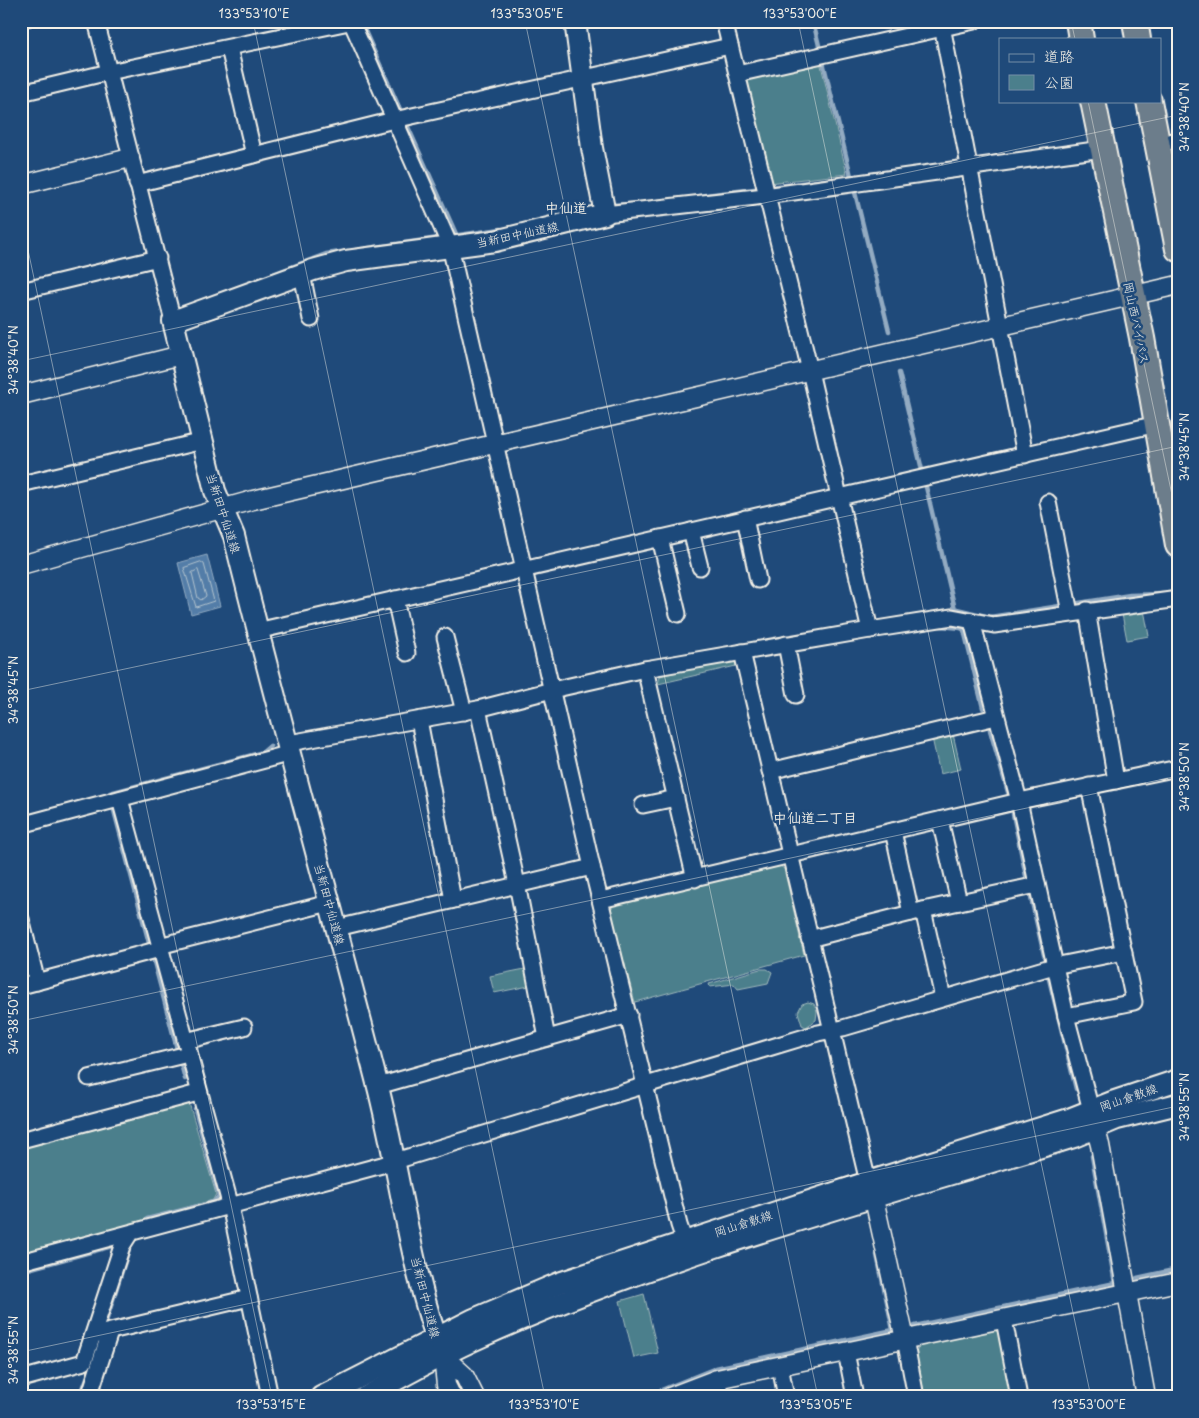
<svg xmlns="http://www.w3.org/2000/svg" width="1199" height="1418" font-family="'Playpen Sans','Klee One',sans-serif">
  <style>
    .green { fill: #4b7f8c; stroke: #a0b8ba }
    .water { fill: #527da8; stroke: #93abc2 }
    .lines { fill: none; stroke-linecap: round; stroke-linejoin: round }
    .shore { stroke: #b3c3ce; stroke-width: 1 }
    .stream { stroke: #93abc2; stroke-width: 4.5 }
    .minor-casing { stroke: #f4f1e8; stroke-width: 19 }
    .tertiary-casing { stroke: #f4f1e8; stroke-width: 21 }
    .secondary-casing { stroke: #f4f1e8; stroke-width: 24 }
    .trunk-casing { stroke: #f4f1e8; stroke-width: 28 }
    .minor { stroke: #1f4a7a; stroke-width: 15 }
    .tertiary { stroke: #1f4a7a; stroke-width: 18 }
    .secondary { stroke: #1f4a7a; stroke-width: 20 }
    .trunk { stroke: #6c7d8b; stroke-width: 24 }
    .ticks { fill: none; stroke: #f4f1e8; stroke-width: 1; stroke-opacity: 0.45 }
    .labels { text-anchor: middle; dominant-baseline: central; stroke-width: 5; stroke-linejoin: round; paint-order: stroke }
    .street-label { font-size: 12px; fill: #f4f1e8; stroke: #1f4a7a }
    .neighbourhood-label { font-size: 14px; font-weight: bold; fill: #f4f1e8; stroke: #1f4a7a }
    .neatline { fill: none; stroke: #f4f1e8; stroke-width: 2 }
    .ticks-label { font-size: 12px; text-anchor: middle; fill: #f4f1e8 }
  </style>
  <rect width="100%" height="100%" fill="#1f4a7a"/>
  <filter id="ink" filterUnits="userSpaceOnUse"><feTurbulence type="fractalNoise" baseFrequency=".02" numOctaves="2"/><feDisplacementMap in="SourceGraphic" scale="10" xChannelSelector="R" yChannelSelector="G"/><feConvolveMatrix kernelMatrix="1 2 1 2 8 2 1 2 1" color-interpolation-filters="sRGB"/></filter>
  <g filter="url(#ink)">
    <g class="green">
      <path d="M 820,61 L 847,174 L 769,183 L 745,85 L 751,77 Z"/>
      <path d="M 1144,610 L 1149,636 L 1127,640 L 1122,614 Z"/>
      <path d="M 731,660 L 736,662 L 736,666 L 658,684 L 660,676 Z"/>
      <path d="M 953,734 L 961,769 L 940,774 L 932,738 Z"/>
      <path d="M 780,866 L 784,869 L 804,955 L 635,1002 L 610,911 L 614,904 Z"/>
      <path d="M 530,968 L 534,985 L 494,993 L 490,976 Z"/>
      <path d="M 760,969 L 767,969 L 772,972 L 768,983 L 738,989 L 734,984 L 710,987 L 709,984 Z"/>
      <path d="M 808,1002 L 814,1004 L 817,1011 L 816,1020 L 806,1027 L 802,1025 L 798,1012 L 802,1004 Z"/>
      <path d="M 189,1103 L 216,1194 L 213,1200 L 21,1255 L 21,1147 Z"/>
      <path d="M 644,1294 L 658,1353 L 634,1358 L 620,1301 Z"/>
      <path d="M 993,1329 L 1001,1334 L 1014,1397 L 925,1397 L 916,1353 L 919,1345 Z"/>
    </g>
    <path class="water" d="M 207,555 L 220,606 L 191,614 L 178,563 Z"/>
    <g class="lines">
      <g class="shore">
        <path d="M 201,562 L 204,564 L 214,601 L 196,607 L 184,568 Z"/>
        <path d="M 198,570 L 206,596 L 201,600 L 198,598 L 192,573 Z"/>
      </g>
      <g class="stream">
        <path d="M 813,21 L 889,331"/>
        <path d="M 364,29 L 456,234"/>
        <path d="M 698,196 L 827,180"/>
        <path d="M 608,205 L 631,204"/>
        <path d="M 355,250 L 501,229"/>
        <path d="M 262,278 L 326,254 L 348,251"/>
        <path d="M 899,373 L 955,609 L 957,609 L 961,628 L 964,630 L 983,708"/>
        <path d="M 957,609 L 990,617 L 1130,595 L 1163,594"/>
        <path d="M 940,626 L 961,628"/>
        <path d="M 990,730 L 1008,792"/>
        <path d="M 111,795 L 110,793 L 263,752 L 270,746"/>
        <path d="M 113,807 L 185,1079"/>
        <path d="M 1013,814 L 1026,876"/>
        <path d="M 1031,898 L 1044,955"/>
        <path d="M 1049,979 L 1076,1089"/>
        <path d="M 147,1219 L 214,1202 L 219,1196 L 195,1109"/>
        <path d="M 21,1271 L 116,1245"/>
        <path d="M 1137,1278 L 1178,1269"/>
        <path d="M 105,1325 L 129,1249"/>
        <path d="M 915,1326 L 1115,1283 L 1092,1156"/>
        <path d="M 80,1397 L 91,1367"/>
        <path d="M 644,1397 L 716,1368 L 893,1330 L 877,1255"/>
      </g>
      <defs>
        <g id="minor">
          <path d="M 96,21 L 173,321"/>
          <path d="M 351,21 L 450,246 L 592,867 L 679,1225 L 688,1251"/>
          <path d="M 724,21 L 806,354 L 870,630"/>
          <path d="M 941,21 L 1025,455"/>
          <path d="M 229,48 L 254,155"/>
          <path d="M 737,74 L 974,21"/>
          <path d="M 21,93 L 109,72 L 354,21"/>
          <path d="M 1157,144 L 1178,140"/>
          <path d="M 137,184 L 394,120 L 730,46"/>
          <path d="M 605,214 L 765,196 L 1102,149"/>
          <path d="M 302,274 L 311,319"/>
          <path d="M 21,291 L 158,258"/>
          <path d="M 21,484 L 203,441"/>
          <path d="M 1048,502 L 1070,613"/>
          <path d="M 745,518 L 758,580"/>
          <path d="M 691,531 L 700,567"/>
          <path d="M 660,538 L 678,614"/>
          <path d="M 395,599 L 407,653"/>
          <path d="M 1087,610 L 1116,781"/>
          <path d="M 972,621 L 1019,801 L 1066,1016 L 1091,1110"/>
          <path d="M 257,631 L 1157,424"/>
          <path d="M 445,637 L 464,712"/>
          <path d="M 786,644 L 796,695"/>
          <path d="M 742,652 L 868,1182"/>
          <path d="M 645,669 L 695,879"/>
          <path d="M 478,709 L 517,884 L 547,1038"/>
          <path d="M 419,720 L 453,900"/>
          <path d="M 289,743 L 478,709 L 552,690 L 645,669 L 870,630 L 952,617 L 994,625 L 1178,599"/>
          <path d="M 770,771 L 996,717"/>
          <path d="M 120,799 L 228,1196 L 270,1397"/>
          <path d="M 643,805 L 676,798"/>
          <path d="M 940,820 L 959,902"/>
          <path d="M 21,825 L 291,753"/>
          <path d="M 893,831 L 911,913"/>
          <path d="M 601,900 L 1019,801 L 1178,768"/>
          <path d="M 923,910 L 943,998"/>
          <path d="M 21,919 L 37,982"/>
          <path d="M 337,928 L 592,867"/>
          <path d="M 809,939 L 923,910 L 1037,885"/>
          <path d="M 159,946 L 329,903"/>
          <path d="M 21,986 L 160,949"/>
          <path d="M 1066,1016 L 1134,1002 L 1089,786"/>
          <path d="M 185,1041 L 244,1027"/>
          <path d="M 89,1078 L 188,1054"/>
          <path d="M 378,1086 L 629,1015"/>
          <path d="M 21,1140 L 198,1093"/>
          <path d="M 21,1262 L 382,1165 L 818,1033 L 843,1028 L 1054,966 L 1124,952"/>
          <path d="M 1004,1320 L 1019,1397"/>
          <path d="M 94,1335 L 249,1298"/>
          <path d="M 905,1339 L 916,1397"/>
          <path d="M 846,1352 L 855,1397"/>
          <path d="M 780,1366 L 786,1397"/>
          <path d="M 21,1379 L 84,1362 L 122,1246 L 129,1235"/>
          <path d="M 717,1379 L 721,1397"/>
          <path d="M 89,1397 L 110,1332"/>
        </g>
        <g id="tertiary">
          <path d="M 21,185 L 130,158"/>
          <path d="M 21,395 L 181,355"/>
          <path d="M 21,565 L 253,500 L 1178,285"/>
          <path d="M 1092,1115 L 1100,1145 L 1146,1397"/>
          <path d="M 874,1199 L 905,1339"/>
          <path d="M 443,1356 L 464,1375 L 475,1397"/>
          <path d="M 443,1356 L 446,1385 L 452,1397"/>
          <path d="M 670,1397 L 717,1379 L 1178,1282"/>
        </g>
        <g id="secondary">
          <path d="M 443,1356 C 410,1271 400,1172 377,1083 C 330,900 279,719 234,536 L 215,491 L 173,321 L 313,270 L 346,261 L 495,241 L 605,214 L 592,148 L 575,21"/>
          <path d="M 321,1397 L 474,1319 L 559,1283 L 868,1182 L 1069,1119 L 1112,1102 L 1178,1080"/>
          <path d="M 365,1397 C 403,1376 442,1354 483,1336 C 673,1251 876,1198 1074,1137 L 1117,1119 L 1178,1104"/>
        </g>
        <g id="trunk">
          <path d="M 1078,21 L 1081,39"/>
          <path d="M 1135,21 L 1138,39"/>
          <path d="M 1093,101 L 1142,338 L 1178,545"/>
          <path d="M 1149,101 L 1178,249"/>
        </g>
      </defs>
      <use href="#minor" class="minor-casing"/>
      <use href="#tertiary" class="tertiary-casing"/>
      <use href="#secondary" class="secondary-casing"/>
      <use href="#trunk" class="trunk-casing"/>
      <use href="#minor" class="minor"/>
      <use href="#tertiary" class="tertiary"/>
      <use href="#secondary" class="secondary"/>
      <use href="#trunk" class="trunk"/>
    </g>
  </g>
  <path class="ticks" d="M 253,21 L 545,1397M 525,21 L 818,1397M 798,21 L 1091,1397M 1071,21 L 1075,39M 21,31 L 67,21M 1088,101 L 1178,523M 21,217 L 272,1397M 21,361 L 1178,115M 21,691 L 1178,446M 21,1021 L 1178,776M 21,1352 L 1178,1106"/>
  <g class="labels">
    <g class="street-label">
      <text transform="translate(517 234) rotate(-12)">当新田中仙道線</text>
      <text transform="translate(1137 323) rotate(78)">岡山西バイパス</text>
      <text transform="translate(224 513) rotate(72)">当新田中仙道線</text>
      <text transform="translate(330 904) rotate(75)">当新田中仙道線</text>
      <text transform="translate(1128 1097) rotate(-19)">岡山倉敷線</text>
      <text transform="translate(743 1223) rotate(-18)">岡山倉敷線</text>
      <text transform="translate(426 1297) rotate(76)">当新田中仙道線</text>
    </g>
    <g class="neighbourhood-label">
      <text x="566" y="207">中仙道</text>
      <text x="815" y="817">中仙道二丁目</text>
    </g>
  </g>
  <rect width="1199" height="1418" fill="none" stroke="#1f4a7a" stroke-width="55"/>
  <rect x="999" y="38" width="162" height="65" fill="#1f4a7a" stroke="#748da6"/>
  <rect x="1009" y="54" width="25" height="8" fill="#1f4a7a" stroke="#748da6"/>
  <text x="1044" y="62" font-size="15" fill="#f4f1e8">道路</text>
  <rect x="1009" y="75" width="25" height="15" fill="#4b7f8c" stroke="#748da6"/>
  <text x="1044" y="88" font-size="15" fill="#f4f1e8">公園</text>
  <rect x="28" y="28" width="1144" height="1362" class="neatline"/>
  <g class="ticks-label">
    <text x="254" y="18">133°53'10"E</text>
    <text x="527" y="18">133°53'05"E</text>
    <text x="800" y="18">133°53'00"E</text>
    <text transform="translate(1185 117) rotate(-90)" y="4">34°38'40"N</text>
    <text transform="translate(14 360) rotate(-90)" y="4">34°38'40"N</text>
    <text transform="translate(1185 447) rotate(-90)" y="4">34°38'45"N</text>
    <text transform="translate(14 690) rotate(-90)" y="4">34°38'45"N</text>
    <text transform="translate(1185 777) rotate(-90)" y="4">34°38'50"N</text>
    <text transform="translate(14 1020) rotate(-90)" y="4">34°38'50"N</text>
    <text transform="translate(1185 1107) rotate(-90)" y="4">34°38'55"N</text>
    <text transform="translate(14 1350) rotate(-90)" y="4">34°38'55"N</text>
    <text x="271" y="1409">133°53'15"E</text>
    <text x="544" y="1409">133°53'10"E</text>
    <text x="816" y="1409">133°53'05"E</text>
    <text x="1089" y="1409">133°53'00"E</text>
  </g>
</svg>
